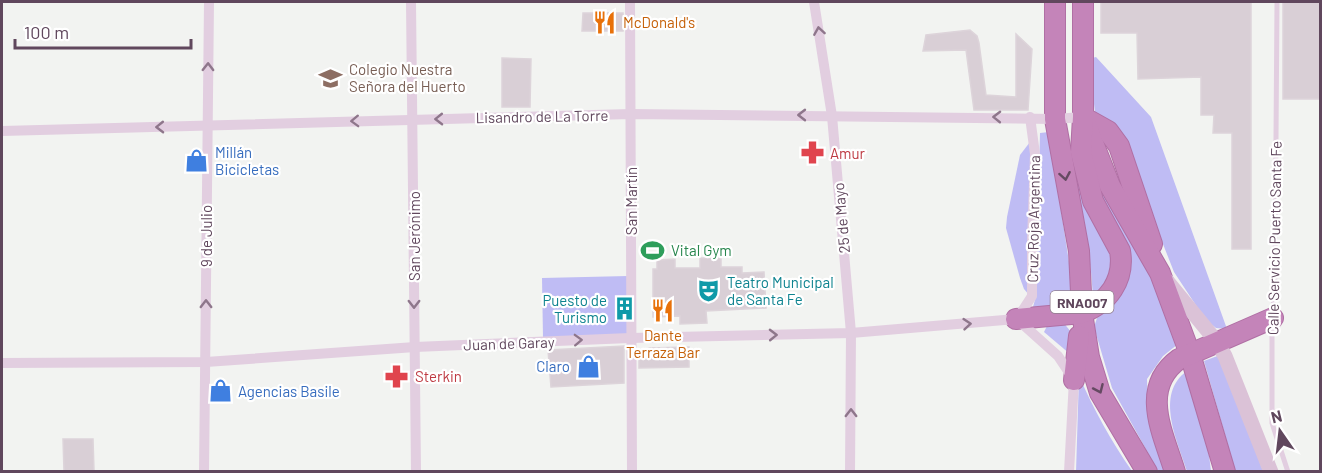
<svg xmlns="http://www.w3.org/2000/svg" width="1322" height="473" font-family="Barlow,sans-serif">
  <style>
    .green { fill: #bfbcf4 }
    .building { fill: #d9cfd6; stroke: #ddd4da; stroke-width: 1.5 }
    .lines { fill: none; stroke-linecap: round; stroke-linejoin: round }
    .highway-casing { stroke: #b06fa4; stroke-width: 22 }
    .lane { stroke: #e2cee0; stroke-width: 5 }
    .street { stroke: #e2cee0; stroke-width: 10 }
    .secondary { stroke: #dbc2d7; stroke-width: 15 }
    .highway { stroke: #c484b9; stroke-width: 20 }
    .oneway { stroke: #8e768b }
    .oneway2 { stroke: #654a62 }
    .labels { text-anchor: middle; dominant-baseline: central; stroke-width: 4.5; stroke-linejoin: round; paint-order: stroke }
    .shield { fill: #fff; stroke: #907e8e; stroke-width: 1.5 }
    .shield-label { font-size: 14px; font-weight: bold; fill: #60475d }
    .food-label { font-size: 15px; fill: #c56008; stroke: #fff; text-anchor: start }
    .education-label { font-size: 15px; fill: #785e54; stroke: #fff; text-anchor: start }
    .street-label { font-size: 15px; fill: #60475d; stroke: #fff }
    .shop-label { font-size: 15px; fill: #366cbe; stroke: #fff; text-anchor: start }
    .health-label { font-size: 15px; fill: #be3a42; stroke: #fff; text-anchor: start }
    .leisure-label { font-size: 15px; fill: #27864d; stroke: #fff; text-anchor: start }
    .culture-label { font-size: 15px; fill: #0d838f; stroke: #fff; text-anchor: start }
  </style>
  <rect width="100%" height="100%" fill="#f2f3f1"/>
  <g class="green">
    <path d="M 1096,57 L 1151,117 L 1227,329 L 1216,328 L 1205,319 L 1174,272 L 1148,206 L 1095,112 L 1092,88 L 1092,58 Z"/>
    <path d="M 1049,132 L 1071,275 L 1070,306 L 1033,307 L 1036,296 L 1040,133 Z"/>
    <path d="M 1030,142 L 1030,296 L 1024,289 L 1020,278 L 1006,228 L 1007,217 L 1020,155 Z"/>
    <path d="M 1095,175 L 1153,277 L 1178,344 L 1163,356 L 1147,379 L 1148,414 L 1164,471 L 1158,471 L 1112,388 L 1094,327 L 1097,318 L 1109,307 L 1126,286 L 1128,261 L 1101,200 Z"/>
    <path d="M 1077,182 C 1088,205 1121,255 1108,279 C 1105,285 1097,291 1093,297 L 1091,271 Z"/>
    <path d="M 628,276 L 628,336 L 543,338 L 542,278 Z"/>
    <path d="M 1063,322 L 1071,332 L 1070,354 L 1044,332 L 1047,326 Z"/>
    <path d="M 1220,355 L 1263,471 L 1232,471 L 1229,449 L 1204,361 Z"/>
    <path d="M 1187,371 L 1209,455 L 1211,471 L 1187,471 C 1178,442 1154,394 1187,371 Z"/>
    <path d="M 1079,376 C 1094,410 1111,441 1132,471 L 1076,472 Z"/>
  </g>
  <g class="building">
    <path d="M 1101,2 L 1251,2 L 1251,249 L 1232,249 L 1232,133 L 1213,133 L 1214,115 L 1201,115 L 1201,77 L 1138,79 L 1137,33 L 1101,33 Z"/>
    <rect x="1283" y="2" width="37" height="97"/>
    <path d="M 583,13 L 623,13 L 623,31 L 582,31 Z"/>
    <path d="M 970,30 L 977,36 L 979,43 L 986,95 L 1016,97 L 1016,34 L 1032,49 L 1028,110 L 974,110 L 966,50 L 923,51 L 926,35 Z"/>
    <path d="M 502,58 L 531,59 L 530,107 L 502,107 Z"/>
    <path d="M 700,258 L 721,258 L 721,267 L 742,267 L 742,273 L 764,272 L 766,308 L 706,311 L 707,323 L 680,324 L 680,316 L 653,317 L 653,269 L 657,269 L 657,260 L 675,259 L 675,268 L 700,268 Z"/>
    <path d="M 624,346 L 624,383 L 551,387 L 548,350 Z"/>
    <path d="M 689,347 L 689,367 L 639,368 L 639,357 L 649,348 Z"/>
    <path d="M 63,439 L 93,439 L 94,471 L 64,471 Z"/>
  </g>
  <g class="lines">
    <defs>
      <g id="highway">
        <path d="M 1055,2 L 1055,119 L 1079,251 L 1082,313 L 1089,357 L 1100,393 L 1147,472"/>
        <path d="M 1083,117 L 1108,131 L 1119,146 L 1152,244"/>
        <path d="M 1086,125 L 1110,186 L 1160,273 L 1190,354 L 1225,472"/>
        <path d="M 1016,319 L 1082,313 C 1108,303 1125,280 1120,251 L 1093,201 L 1081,152 L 1083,117 L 1083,2"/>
        <path d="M 1074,380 L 1079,336"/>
        <path d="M 1175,472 C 1163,433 1139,388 1179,359 L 1273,318"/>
      </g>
    </defs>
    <use href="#highway" class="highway-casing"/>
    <g class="lane">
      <path d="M 1273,314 L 1275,275 L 1277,2"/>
      <path d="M 1272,323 L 1272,423 L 1288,472"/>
    </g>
    <g class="street">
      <path d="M 411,2 L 416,472"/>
      <path d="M 630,2 L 632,472"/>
      <path d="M 814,2 L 832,116 L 851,333 L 850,472"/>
      <path d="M 2,131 L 631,114 L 1055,119 L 1083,117"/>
      <path d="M 1017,319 L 1032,296 L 1032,242 L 1035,154 L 1030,117"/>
      <path d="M 1019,321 L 1058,356 L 1074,380 L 1069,472"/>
      <path d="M 2,363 L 206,362 L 415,347 L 630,338 L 851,333 L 1016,319"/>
      <path d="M 204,472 L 209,2"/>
    </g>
    <path class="secondary" d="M 1167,281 L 1217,342 L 1225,356 L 1271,472"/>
    <use href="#highway" class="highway"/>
  </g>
  <defs><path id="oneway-chevron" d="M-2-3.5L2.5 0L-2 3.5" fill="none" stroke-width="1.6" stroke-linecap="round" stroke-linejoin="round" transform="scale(1.5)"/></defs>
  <g class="oneway">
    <use href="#oneway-chevron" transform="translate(819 31) rotate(-99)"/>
    <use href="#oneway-chevron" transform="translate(208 67) rotate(-89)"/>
    <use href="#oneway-chevron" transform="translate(802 115) rotate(-180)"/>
    <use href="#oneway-chevron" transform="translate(997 117) rotate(-179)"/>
    <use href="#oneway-chevron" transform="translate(439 119) rotate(179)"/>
    <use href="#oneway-chevron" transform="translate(355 121) rotate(178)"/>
    <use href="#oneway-chevron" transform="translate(160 127) rotate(179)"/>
    <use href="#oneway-chevron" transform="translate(206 304) rotate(-90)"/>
    <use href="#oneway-chevron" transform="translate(414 304) rotate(90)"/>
    <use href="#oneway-chevron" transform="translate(967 324) rotate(-5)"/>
    <use href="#oneway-chevron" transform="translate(773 335) rotate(-1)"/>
    <use href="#oneway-chevron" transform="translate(578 340) rotate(-2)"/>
    <use href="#oneway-chevron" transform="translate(851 413) rotate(-90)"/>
  </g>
  <g class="oneway2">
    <use href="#oneway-chevron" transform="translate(1065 176) rotate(80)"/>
    <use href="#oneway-chevron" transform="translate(1099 389) rotate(66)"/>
  </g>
  <defs>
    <symbol id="restaurant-bare" viewBox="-9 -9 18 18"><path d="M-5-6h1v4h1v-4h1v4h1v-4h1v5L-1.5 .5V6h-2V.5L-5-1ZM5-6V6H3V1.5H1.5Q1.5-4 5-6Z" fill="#e8710a" stroke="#fff" stroke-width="2.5" paint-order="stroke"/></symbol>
    <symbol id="school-bare" viewBox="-9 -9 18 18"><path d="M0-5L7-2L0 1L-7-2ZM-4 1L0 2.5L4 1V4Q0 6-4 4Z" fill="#8d6e63" stroke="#fff" stroke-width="2.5" paint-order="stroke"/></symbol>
    <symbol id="pharmacy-bare" viewBox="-9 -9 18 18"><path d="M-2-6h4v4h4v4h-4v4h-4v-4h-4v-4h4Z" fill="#e0444e" stroke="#fff" stroke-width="2.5" paint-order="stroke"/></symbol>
    <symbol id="shop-bare" viewBox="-9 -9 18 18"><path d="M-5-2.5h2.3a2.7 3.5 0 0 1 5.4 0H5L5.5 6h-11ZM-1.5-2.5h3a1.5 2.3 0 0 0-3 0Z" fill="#3f7fe0" stroke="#fff" stroke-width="2.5" paint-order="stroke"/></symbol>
    <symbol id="stadium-bare" viewBox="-9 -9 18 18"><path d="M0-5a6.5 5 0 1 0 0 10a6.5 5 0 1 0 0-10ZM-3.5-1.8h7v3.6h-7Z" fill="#2e9e5b" stroke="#fff" stroke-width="2.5" paint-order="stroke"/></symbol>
    <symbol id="theatre-bare" viewBox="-9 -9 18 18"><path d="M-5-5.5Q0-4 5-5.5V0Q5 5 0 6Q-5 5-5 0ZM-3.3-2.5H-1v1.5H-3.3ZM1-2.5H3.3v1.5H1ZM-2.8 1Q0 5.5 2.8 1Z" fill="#0f9aa8" stroke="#fff" stroke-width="2.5" paint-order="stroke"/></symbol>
    <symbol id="building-bare" viewBox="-9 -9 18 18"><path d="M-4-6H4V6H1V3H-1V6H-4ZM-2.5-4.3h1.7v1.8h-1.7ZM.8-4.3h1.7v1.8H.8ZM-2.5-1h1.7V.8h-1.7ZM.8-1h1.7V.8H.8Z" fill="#0f9aa8" stroke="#fff" stroke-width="2.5" paint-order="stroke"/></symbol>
  </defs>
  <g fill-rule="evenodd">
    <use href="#restaurant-bare" x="588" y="6" width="33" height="33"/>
    <use href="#school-bare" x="314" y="62" width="33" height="33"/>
    <use href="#pharmacy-bare" x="796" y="136" width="33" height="33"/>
    <use href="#shop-bare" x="180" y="144" width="33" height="33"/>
    <use href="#stadium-bare" x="636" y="234" width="33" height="33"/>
    <use href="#theatre-bare" x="692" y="274" width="33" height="33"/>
    <use href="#building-bare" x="608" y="292" width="33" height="33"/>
    <use href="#restaurant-bare" x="646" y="294" width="33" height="33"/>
    <use href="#shop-bare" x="572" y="350" width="33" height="33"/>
    <use href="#pharmacy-bare" x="380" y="360" width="33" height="33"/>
    <use href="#shop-bare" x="204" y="374" width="33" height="33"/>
  </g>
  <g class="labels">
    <rect class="shield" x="1050.5" y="291" width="63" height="22" rx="4.5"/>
    <g class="shield-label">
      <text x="1082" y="302">RNA007</text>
    </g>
    <g class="food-label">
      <text x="623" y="22">McDonald's</text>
      <text x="663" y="335" text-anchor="middle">Dante<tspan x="663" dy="17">Terraza Bar</tspan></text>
    </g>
    <g class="education-label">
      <text x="349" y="69">Colegio Nuestra<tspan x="349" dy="17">Señora del Huerto</tspan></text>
    </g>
    <g class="street-label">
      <text transform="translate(542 116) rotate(-1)">Lisandro de La Torre</text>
      <text transform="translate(631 201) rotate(-90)">San Martín</text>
      <text transform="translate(841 218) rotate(-95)">25 de Mayo</text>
      <text transform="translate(1033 219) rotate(-89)">Cruz Roja Argentina</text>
      <text transform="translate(206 236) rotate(-90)">9 de Julio</text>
      <text transform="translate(414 236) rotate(-90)">San Jerónimo</text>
      <text transform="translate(1274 238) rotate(-89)">Calle Servicio Puerto Santa Fe</text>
      <text transform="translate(509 343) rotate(-2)">Juan de Garay</text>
    </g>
    <g class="shop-label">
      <text x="215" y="152">Millán<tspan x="215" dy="17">Bicicletas</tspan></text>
      <text x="570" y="366" text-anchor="end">Claro</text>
      <text x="238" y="391">Agencias Basile</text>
    </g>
    <g class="health-label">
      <text x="830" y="153">Amur</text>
      <text x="415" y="376">Sterkin</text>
    </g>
    <g class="leisure-label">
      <text x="671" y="250">Vital Gym</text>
    </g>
    <g class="culture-label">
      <text x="727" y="282">Teatro Municipal<tspan x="727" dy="17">de Santa Fe</tspan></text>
      <text x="607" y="300" text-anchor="end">Puesto de<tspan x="607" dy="17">Turismo</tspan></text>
    </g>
  </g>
  <rect width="1322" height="473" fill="none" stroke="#60475d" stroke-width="6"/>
  <g transform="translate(1280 431) rotate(346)" stroke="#ffffff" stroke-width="4.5" paint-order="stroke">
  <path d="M0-4.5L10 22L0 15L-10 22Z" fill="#60475d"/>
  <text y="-9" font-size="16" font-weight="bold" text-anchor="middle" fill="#60475d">N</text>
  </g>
  <path d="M15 39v9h176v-9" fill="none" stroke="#60475d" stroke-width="3"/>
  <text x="24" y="39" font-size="18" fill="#60475d" stroke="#ffffff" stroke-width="4.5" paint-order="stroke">100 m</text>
</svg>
